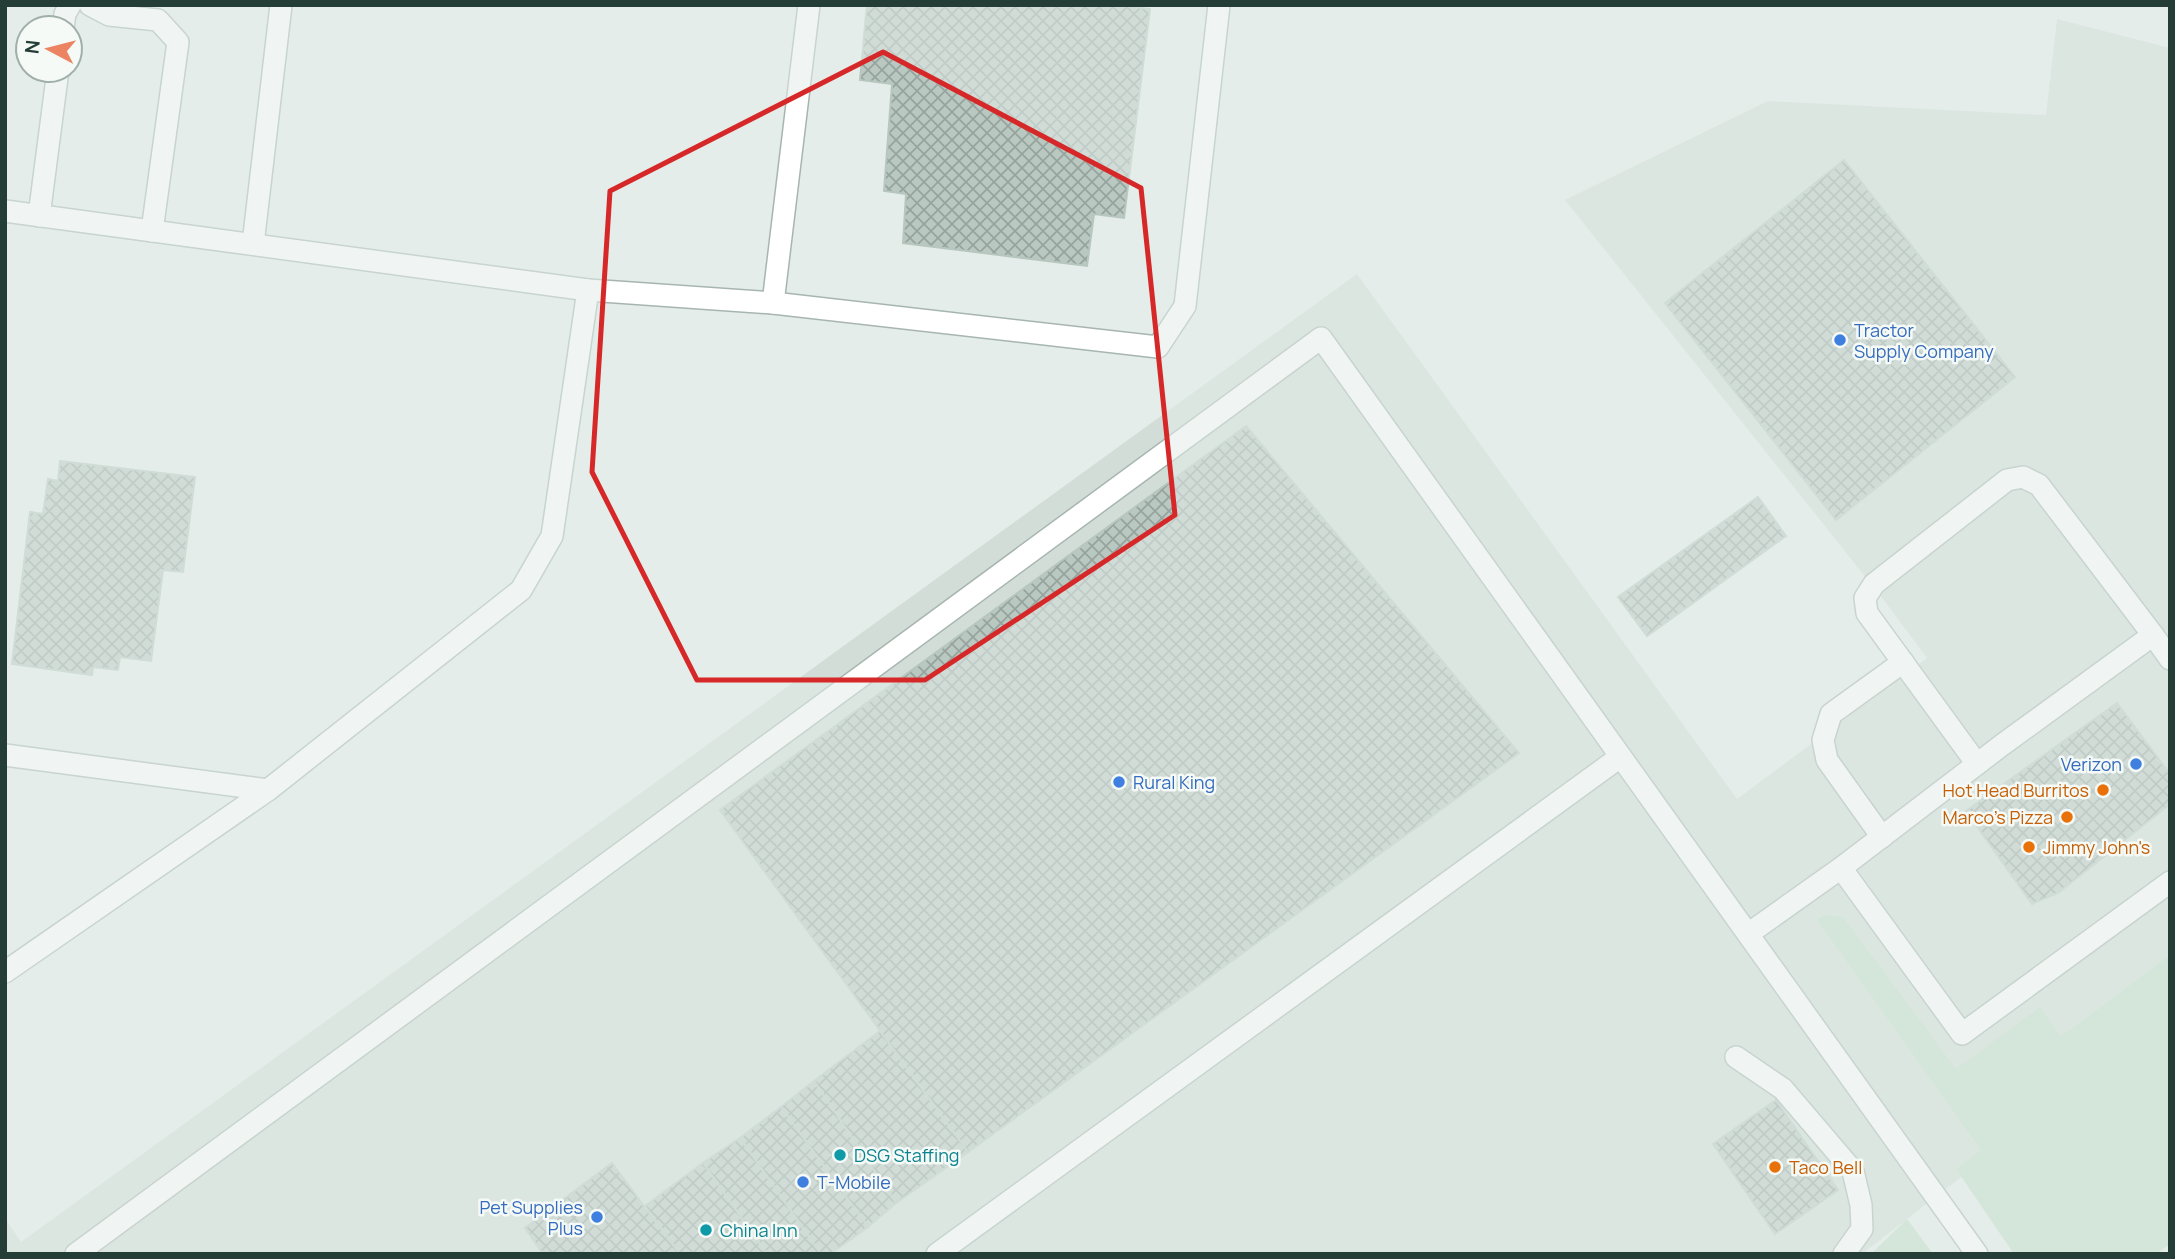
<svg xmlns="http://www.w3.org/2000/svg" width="2175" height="1259" font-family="Manrope,sans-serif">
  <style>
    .built { fill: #d3ddd8 }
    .grass { fill: #bfddc6 }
    .building { fill: url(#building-cross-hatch); stroke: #b7c7c0; stroke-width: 2 }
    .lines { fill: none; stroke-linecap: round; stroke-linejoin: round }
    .minor-casing { stroke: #a7b5b0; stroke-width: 24 }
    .minor { stroke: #fff; stroke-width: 21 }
    .marked { fill: none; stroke: #d62828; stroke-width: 5; stroke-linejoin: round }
    .shop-dot { fill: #3f7fe0; stroke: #f5faf7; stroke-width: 2.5 }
    .food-dot { fill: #e8710a; stroke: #f5faf7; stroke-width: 2.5 }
    .culture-dot { fill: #0f9aa8; stroke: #f5faf7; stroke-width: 2.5 }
    .labels { text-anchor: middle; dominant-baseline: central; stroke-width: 5; stroke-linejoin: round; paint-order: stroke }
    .shop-label { font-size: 18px; fill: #366cbe; stroke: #f5faf7; text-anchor: start }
    .food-label { font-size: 18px; fill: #c56008; stroke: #f5faf7; text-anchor: end }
    .culture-label { font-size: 18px; fill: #0d838f; stroke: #f5faf7; text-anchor: start }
  </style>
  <defs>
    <pattern id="building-cross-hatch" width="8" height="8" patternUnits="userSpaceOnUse" patternTransform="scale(1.75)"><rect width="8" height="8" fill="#bac8c2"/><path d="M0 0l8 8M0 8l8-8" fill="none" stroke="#97a49e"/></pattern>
  </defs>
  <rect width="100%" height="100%" fill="#e4ede9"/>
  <path class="built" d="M 2057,19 L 2170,48 L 2170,1031 L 1995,1151 L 1862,1254 L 5,1254 L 5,1218 L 21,1242 L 1357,274 L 1737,799 L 1927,658 L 1883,599 L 1565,200 L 1768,101 L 2046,115 Z"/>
  <g class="grass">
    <path d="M 1824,915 L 1843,917 L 1956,1069 L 2040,1007 L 2060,1035 L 2069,1031 L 2170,955 L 2170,1244 L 2156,1254 L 2014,1254 L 1956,1169 L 1981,1150 L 1817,920 Z"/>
    <path d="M 1907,1219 L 1933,1254 L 1871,1254 Z"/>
  </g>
  <g class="building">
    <path d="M 867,5 L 1119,5 L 1150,9 L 1124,218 L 1094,214 L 1087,266 L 903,243 L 906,194 L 884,191 L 892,84 L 860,80 Z"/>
    <path d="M 1844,160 L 2015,377 L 1836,520 L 1665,303 Z"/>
    <path d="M 1246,426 L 1519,753 L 968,1152 L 720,810 Z"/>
    <path d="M 60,461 L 195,477 L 183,572 L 163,570 L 151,661 L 120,657 L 118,670 L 93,667 L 92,675 L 12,664 L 30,512 L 43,514 L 48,479 L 58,481 Z"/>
    <path d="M 1758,497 L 1786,536 L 1647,636 L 1618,597 Z"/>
    <path d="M 2117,703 L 2170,774 L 2170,804 L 2058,893 L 2032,904 L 1966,811 Z"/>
    <path d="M 880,1031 L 968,1152 L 896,1203 L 814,1081 Z"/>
    <path d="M 814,1081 L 896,1203 L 868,1227 L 781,1107 Z"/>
    <path d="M 1776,1100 L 1838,1190 L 1775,1234 L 1713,1144 Z"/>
    <path d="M 781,1107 L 868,1227 L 830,1254 L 821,1254 L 740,1138 Z"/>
    <path d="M 740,1138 L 821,1254 L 767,1254 L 703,1163 Z"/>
    <path d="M 612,1163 L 680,1254 L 543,1254 L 525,1228 Z"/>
    <path d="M 703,1163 L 767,1254 L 680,1254 L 645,1206 Z"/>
  </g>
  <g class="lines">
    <defs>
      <g id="minor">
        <path d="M 90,5 L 109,15 L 158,20 L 178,42 L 152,231"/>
        <path d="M 63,28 L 65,14 L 70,5"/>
        <path d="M 5,211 L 588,290 L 773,303 L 1158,347 L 1185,306 L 1219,5"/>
        <path d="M 39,216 L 58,70"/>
        <path d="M 253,244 L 281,5"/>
        <path d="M 773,303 L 809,5"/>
        <path d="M 5,755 L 268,790"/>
        <path d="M 1977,764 L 1867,613 L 1865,598 L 1874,584 L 2007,480 L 2023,477 L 2039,485 L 2153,635"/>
        <path d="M 1882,837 L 1827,760 L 1823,740 L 1831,714 L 1903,662"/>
        <path d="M 1841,868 L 2002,745 L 2153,635 L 2170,659"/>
        <path d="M 1748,934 L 1841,868 L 1962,1034 L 2170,882"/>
        <path d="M 5,972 L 268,790 L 521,590 L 552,536 L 588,290"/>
        <path d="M 1736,1057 L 1783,1089 L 1853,1171 L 1861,1205 L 1862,1229 L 1844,1254"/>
        <path d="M 76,1254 L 1321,338 L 1977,1254"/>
        <path d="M 937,1254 L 1620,757"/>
      </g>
    </defs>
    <use href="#minor" class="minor-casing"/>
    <use href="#minor" class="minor"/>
  </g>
  <path d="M0 0H2175V1259H0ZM 883,52 L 1141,188 L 1175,515 L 925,680 L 697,680 L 592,472 L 610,191 Z" fill="#e4ede9" fill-opacity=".55" fill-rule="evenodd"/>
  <path class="marked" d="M 883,52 L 1141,188 L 1175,515 L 925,680 L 697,680 L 592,472 L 610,191 Z"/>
  <g class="shop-dot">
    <circle cx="1840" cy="340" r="7"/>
    <circle cx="2136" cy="764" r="7"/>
    <circle cx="1119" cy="782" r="7"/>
    <circle cx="803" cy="1182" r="7"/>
    <circle cx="597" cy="1217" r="7"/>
  </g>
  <g class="food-dot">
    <circle cx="2103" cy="790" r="7"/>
    <circle cx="2067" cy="817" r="7"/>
    <circle cx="2029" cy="847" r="7"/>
    <circle cx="1775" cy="1167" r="7"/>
  </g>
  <g class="culture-dot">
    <circle cx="840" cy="1155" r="7"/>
    <circle cx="706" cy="1230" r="7"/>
  </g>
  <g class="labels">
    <g class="shop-label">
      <text x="1854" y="330">Tractor<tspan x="1854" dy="21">Supply Company</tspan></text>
      <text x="2122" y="764" text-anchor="end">Verizon</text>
      <text x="1133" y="782">Rural King</text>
      <text x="817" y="1182">T-Mobile</text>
      <text x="583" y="1207" text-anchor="end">Pet Supplies<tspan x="583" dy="21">Plus</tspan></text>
    </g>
    <g class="food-label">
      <text x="2089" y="790">Hot Head Burritos</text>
      <text x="2053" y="817">Marco's Pizza</text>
      <text x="2043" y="847" text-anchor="start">Jimmy John's</text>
      <text x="1789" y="1167" text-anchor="start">Taco Bell</text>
    </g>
    <g class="culture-label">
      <text x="854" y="1155">DSG Staffing</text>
      <text x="720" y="1230">China Inn</text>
    </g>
  </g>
  <rect width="2175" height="1259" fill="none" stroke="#243e37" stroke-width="14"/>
  <g transform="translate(49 49) rotate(277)"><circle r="33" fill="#f5faf7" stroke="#a1afaa" stroke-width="2"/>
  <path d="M0-5L12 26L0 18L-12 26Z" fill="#ec8464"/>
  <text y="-10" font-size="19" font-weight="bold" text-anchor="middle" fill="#243e37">N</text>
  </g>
</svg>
